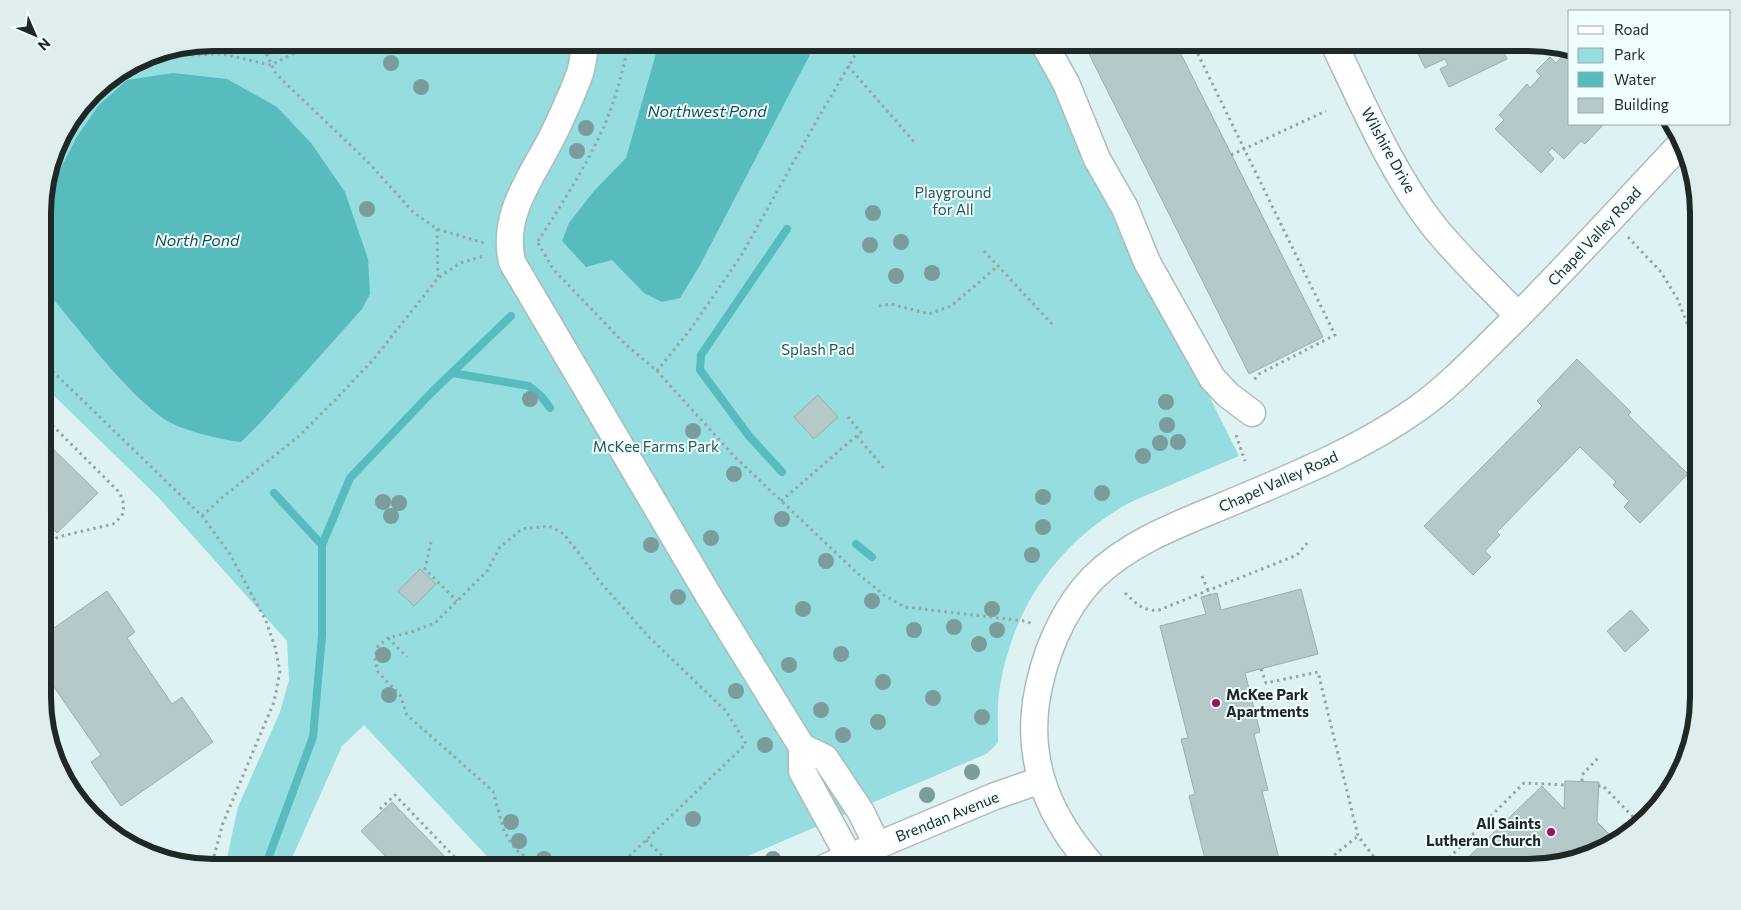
<svg xmlns="http://www.w3.org/2000/svg" width="1741" height="910" font-family="Commissioner,sans-serif">
  <style>
    .green { fill: #95ddde }
    .water { fill: #58bbbe }
    .lines { fill: none; stroke-linecap: round; stroke-linejoin: round }
    .stream { stroke: #58bbbe; stroke-width: 8 }
    .building { fill: #b6c9ca; stroke: #9baeae }
    .minor-casing { stroke: #aabcbd; stroke-width: 29 }
    .path { stroke: #95a4a4; stroke-width: 3; stroke-dasharray: 2.5 4; stroke-linecap: butt }
    .minor { stroke: #fff; stroke-width: 26 }
    .tree { fill: #7b9c9d }
    .poi-dot { fill: #971369; stroke: #efffff; stroke-width: 2 }
    .labels { text-anchor: middle; dominant-baseline: central; stroke-width: 4; stroke-linejoin: round; paint-order: stroke }
    .street-label { font-size: 15px; fill: #1f2727; stroke: #efffff }
    .park-label { font-size: 15px; fill: #2a5657; stroke: #efffff }
    .poi-label { font-size: 15px; font-weight: bold; fill: #1f2727; stroke: #efffff; text-anchor: start }
    .water-label { font-size: 16px; font-style: italic; fill: #1d4a4b; stroke: #efffff }
    .rim { fill: none; stroke: #1f2727; stroke-width: 6 }
  </style>
  <rect width="100%" height="100%" fill="#dff2f3"/>
  <path class="green" d="M 213,42 L 1033,43 L 1239,456 C 1215,466 1190,477 1166,487 C 1150,494 1132,500 1117,510 C 1050,552 1011,615 999,692 C 997,709 998,725 998,742 L 994,747 L 986,754 L 722,867 L 497,867 L 364,725 L 342,746 L 288,867 L 225,867 L 238,807 L 280,712 L 289,680 L 287,641 L 158,497 L 43,385 L 43,201 L 60,137 L 100,85 L 148,55 Z"/>
  <g class="water">
    <path d="M 659,43 L 816,43 L 699,267 L 680,298 L 662,302 L 644,293 L 612,260 L 586,267 L 562,241 L 569,223 L 594,191 L 626,158 Z"/>
    <path d="M 173,73 L 227,79 L 277,107 L 311,143 L 345,192 L 368,259 L 370,294 L 362,309 L 261,422 L 241,442 C 221,440 180,430 164,419 C 121,388 82,332 47,292 L 43,289 L 43,224 L 52,208 L 58,174 L 76,138 L 98,106 L 127,80 Z"/>
  </g>
  <g class="lines">
    <g class="stream">
      <path d="M 452,373 L 529,386 L 541,396 L 550,408"/>
      <path d="M 782,472 L 749,436 L 700,370 L 701,355 L 787,229"/>
      <path d="M 274,493 L 322,545"/>
      <path d="M 856,544 L 872,557"/>
      <path d="M 265,867 L 313,737 L 322,636 L 322,545 L 350,478 L 432,392 L 511,316"/>
    </g>
  </g>
  <g class="building">
    <path d="M 1083,42 L 1175,42 L 1323,337 L 1249,374 Z"/>
    <path d="M 1415,42 L 1500,42 L 1507,59 L 1449,87 L 1440,69 L 1448,65 L 1445,59 L 1425,68 L 1413,43 Z"/>
    <path d="M 1566,52 L 1570,56 L 1570,124 L 1604,124 L 1585,144 L 1581,141 L 1564,159 L 1552,148 L 1548,152 L 1554,159 L 1541,173 L 1495,129 L 1504,120 L 1499,115 L 1527,84 L 1530,88 L 1541,76 L 1536,71 L 1550,57 L 1556,63 Z"/>
    <path d="M 1577,359 L 1631,412 L 1628,415 L 1688,474 L 1640,523 L 1624,507 L 1629,501 L 1613,485 L 1616,482 L 1580,447 L 1497,532 L 1500,535 L 1485,551 L 1491,557 L 1473,575 L 1424,526 L 1542,406 L 1537,401 Z"/>
    <path d="M 818,395 L 838,417 L 814,439 L 794,417 Z"/>
    <path d="M 43,439 L 98,493 L 57,533 L 50,526 L 44,532 Z"/>
    <path d="M 420,569 L 436,584 L 414,606 L 398,591 Z"/>
    <path d="M 1301,589 L 1318,654 L 1245,673 L 1260,732 L 1254,734 L 1268,790 L 1262,791 L 1281,867 L 1207,867 L 1189,796 L 1195,794 L 1181,739 L 1188,738 L 1160,626 L 1206,614 L 1201,597 L 1217,593 L 1221,610 Z"/>
    <path d="M 107,591 L 135,632 L 127,638 L 172,704 L 182,697 L 213,742 L 121,806 L 91,762 L 101,755 L 54,687 L 47,692 L 44,687 L 44,635 Z"/>
    <path d="M 1631,610 L 1649,630 L 1625,652 L 1607,631 Z"/>
    <path d="M 1565,781 L 1599,782 L 1597,822 L 1616,841 L 1539,867 L 1458,867 L 1542,786 L 1564,809 Z"/>
    <path d="M 392,802 L 455,867 L 396,867 L 361,831 Z"/>
  </g>
  <g class="lines">
    <defs>
      <g id="minor">
        <path d="M 586,42 C 584,52 583,63 580,73 C 573,93 563,114 554,133 C 533,176 501,212 512,262 L 710,598 L 802,747 L 825,758 L 861,812 L 877,845"/>
        <path d="M 1043,42 L 1066,83 L 1097,159 L 1125,208 L 1147,262 L 1212,378 L 1228,395 L 1252,413"/>
        <path d="M 1333,42 C 1362,102 1391,171 1432,224 C 1458,257 1489,285 1518,316"/>
        <path d="M 802,747 L 802,771 L 849,857"/>
        <path d="M 826,867 L 995,796 L 1041,780"/>
        <path d="M 1093,867 C 1051,819 1027,767 1036,702 C 1043,658 1061,611 1093,578 C 1132,539 1188,521 1237,500 C 1299,474 1362,448 1417,409 C 1452,384 1481,352 1511,323 C 1569,265 1624,204 1680,145"/>
      </g>
    </defs>
    <use href="#minor" class="minor-casing"/>
    <g class="path">
      <path d="M 261,42 L 276,74 L 369,163 L 413,212 L 437,229 L 484,243"/>
      <path d="M 1192,42 L 1335,335 L 1259,374 L 1253,381"/>
      <path d="M 146,56 L 222,54 L 271,65 L 310,45"/>
      <path d="M 848,66 L 916,144"/>
      <path d="M 1231,155 L 1326,111"/>
      <path d="M 437,229 L 438,278"/>
      <path d="M 1628,237 L 1661,272 L 1677,298 L 1698,350"/>
      <path d="M 538,241 C 562,204 587,165 605,124 C 616,98 623,70 629,42"/>
      <path d="M 538,243 L 553,269 L 623,342 L 657,371 L 734,456 L 855,571 L 885,596 L 905,607 L 1025,621 L 1033,624"/>
      <path d="M 984,251 L 1053,325"/>
      <path d="M 879,306 L 891,304 L 929,314 L 951,306 L 998,266"/>
      <path d="M 43,362 L 202,516 L 230,554 L 266,621 L 275,647 L 280,671 L 274,702 L 223,823 L 211,867"/>
      <path d="M 657,371 L 690,330 L 741,256 L 817,120 L 863,42"/>
      <path d="M 43,416 L 120,493 L 124,505 L 122,516 L 113,524 L 58,537 L 44,547"/>
      <path d="M 1236,435 L 1245,461"/>
      <path d="M 857,436 L 886,471"/>
      <path d="M 781,501 L 861,432 L 848,417"/>
      <path d="M 202,516 L 224,496 L 298,437 L 337,398 L 373,360 L 438,278 L 460,263 L 484,256"/>
      <path d="M 431,542 L 425,569 L 457,601"/>
      <path d="M 1202,576 L 1210,595"/>
      <path d="M 1125,593 C 1136,603 1143,612 1159,610 L 1297,555 L 1308,542"/>
      <path d="M 388,638 L 407,657"/>
      <path d="M 1261,669 L 1266,683 L 1318,672 L 1358,836 L 1374,857 L 1378,867"/>
      <path d="M 1582,781 L 1582,775 L 1598,758"/>
      <path d="M 1598,786 L 1603,786 L 1638,822"/>
      <path d="M 380,809 L 395,795 L 464,867"/>
      <path d="M 646,840 L 674,867"/>
      <path d="M 366,867 L 368,866"/>
      <path d="M 540,867 L 515,849 L 504,831 L 493,791 L 407,715 L 400,695 L 378,672 L 375,659 L 378,646 L 388,638 L 411,632 L 435,623 L 487,571 L 500,547 L 522,529 L 549,526 L 564,534 L 601,583 L 649,637 L 726,711 L 746,744 L 618,867"/>
      <path d="M 1319,867 L 1358,836"/>
      <path d="M 1440,867 L 1524,783 L 1565,785"/>
    </g>
    <use href="#minor" class="minor"/>
  </g>
  <g class="tree">
    <circle cx="391" cy="63" r="8"/>
    <circle cx="421" cy="87" r="8"/>
    <circle cx="586" cy="128" r="8"/>
    <circle cx="577" cy="151" r="8"/>
    <circle cx="367" cy="209" r="8"/>
    <circle cx="873" cy="213" r="8"/>
    <circle cx="901" cy="242" r="8"/>
    <circle cx="870" cy="245" r="8"/>
    <circle cx="932" cy="273" r="8"/>
    <circle cx="896" cy="276" r="8"/>
    <circle cx="530" cy="399" r="8"/>
    <circle cx="1166" cy="402" r="8"/>
    <circle cx="1167" cy="425" r="8"/>
    <circle cx="693" cy="431" r="8"/>
    <circle cx="1178" cy="442" r="8"/>
    <circle cx="1160" cy="443" r="8"/>
    <circle cx="1143" cy="456" r="8"/>
    <circle cx="734" cy="474" r="8"/>
    <circle cx="1102" cy="493" r="8"/>
    <circle cx="1043" cy="497" r="8"/>
    <circle cx="383" cy="502" r="8"/>
    <circle cx="399" cy="503" r="8"/>
    <circle cx="391" cy="516" r="8"/>
    <circle cx="782" cy="519" r="8"/>
    <circle cx="1043" cy="527" r="8"/>
    <circle cx="711" cy="538" r="8"/>
    <circle cx="651" cy="545" r="8"/>
    <circle cx="1032" cy="555" r="8"/>
    <circle cx="826" cy="561" r="8"/>
    <circle cx="678" cy="597" r="8"/>
    <circle cx="872" cy="601" r="8"/>
    <circle cx="803" cy="609" r="8"/>
    <circle cx="992" cy="609" r="8"/>
    <circle cx="954" cy="627" r="8"/>
    <circle cx="914" cy="630" r="8"/>
    <circle cx="997" cy="630" r="8"/>
    <circle cx="979" cy="644" r="8"/>
    <circle cx="841" cy="654" r="8"/>
    <circle cx="383" cy="655" r="8"/>
    <circle cx="789" cy="665" r="8"/>
    <circle cx="883" cy="682" r="8"/>
    <circle cx="736" cy="691" r="8"/>
    <circle cx="389" cy="695" r="8"/>
    <circle cx="933" cy="698" r="8"/>
    <circle cx="821" cy="710" r="8"/>
    <circle cx="982" cy="717" r="8"/>
    <circle cx="878" cy="722" r="8"/>
    <circle cx="843" cy="735" r="8"/>
    <circle cx="765" cy="745" r="8"/>
    <circle cx="972" cy="772" r="8"/>
    <circle cx="927" cy="795" r="8"/>
    <circle cx="693" cy="819" r="8"/>
    <circle cx="511" cy="822" r="8"/>
    <circle cx="519" cy="841" r="8"/>
    <circle cx="544" cy="859" r="8"/>
    <circle cx="773" cy="859" r="8"/>
  </g>
  <g class="poi-dot">
    <circle cx="1216" cy="703" r="5"/>
    <circle cx="1551" cy="832" r="5"/>
  </g>
  <g class="labels">
    <g class="street-label">
      <text transform="translate(1389 150) rotate(61)">Wilshire Drive</text>
      <text transform="translate(1594 236) rotate(-47)">Chapel Valley Road</text>
      <text transform="translate(1278 481) rotate(-24)">Chapel Valley Road</text>
      <text transform="translate(947 816) rotate(-22)">Brendan Avenue</text>
    </g>
    <g class="park-label">
      <text x="953" y="192">Playground<tspan x="953" dy="17">for All</tspan></text>
      <text x="818" y="349">Splash Pad</text>
      <text x="656" y="446">McKee Farms Park</text>
    </g>
    <g class="poi-label">
      <text x="1226" y="694">McKee Park<tspan x="1226" dy="17">Apartments</tspan></text>
      <text x="1541" y="823" text-anchor="end">All Saints<tspan x="1541" dy="17">Lutheran Church</tspan></text>
    </g>
    <g class="water-label">
      <text x="707" y="110">Northwest Pond</text>
      <text x="197" y="239">North Pond</text>
    </g>
  </g>
  <path d="M0 0H1741V910H0ZM213 51H1528A162 162 0 0 1 1690 213V697A162 162 0 0 1 1528 859H213A162 162 0 0 1 51 697V213A162 162 0 0 1 213 51Z" fill="#deeeee" fill-rule="evenodd"/>
  <path class="rim" d="M213 51H1528A162 162 0 0 1 1690 213V697A162 162 0 0 1 1528 859H213A162 162 0 0 1 51 697V213A162 162 0 0 1 213 51Z"/>
  <rect x="1568" y="10" width="162" height="115" fill="#efffff" stroke="#9ca9a9"/>
  <rect x="1578" y="26" width="25" height="8" fill="#ffffff" stroke="#9ca9a9"/>
  <text x="1614" y="35" font-size="15" fill="#1f2727">Road</text>
  <rect x="1578" y="48" width="25" height="15" fill="#95ddde" stroke="#9ca9a9"/>
  <text x="1614" y="60" font-size="15" fill="#1f2727">Park</text>
  <rect x="1578" y="72" width="25" height="15" fill="#58bbbe" stroke="#9ca9a9"/>
  <text x="1614" y="85" font-size="15" fill="#1f2727">Water</text>
  <rect x="1578" y="98" width="25" height="15" fill="#b6c9ca" stroke="#9ca9a9"/>
  <text x="1614" y="110" font-size="15" fill="#1f2727">Building</text>
  <g transform="translate(35 35) rotate(135)" stroke="#efffff" stroke-width="4" paint-order="stroke">
  <path d="M0-4L9 19L0 12L-9 19Z" fill="#1f2727"/>
  <text y="-8" font-size="14" font-weight="bold" text-anchor="middle" fill="#1f2727">N</text>
  </g>
</svg>
